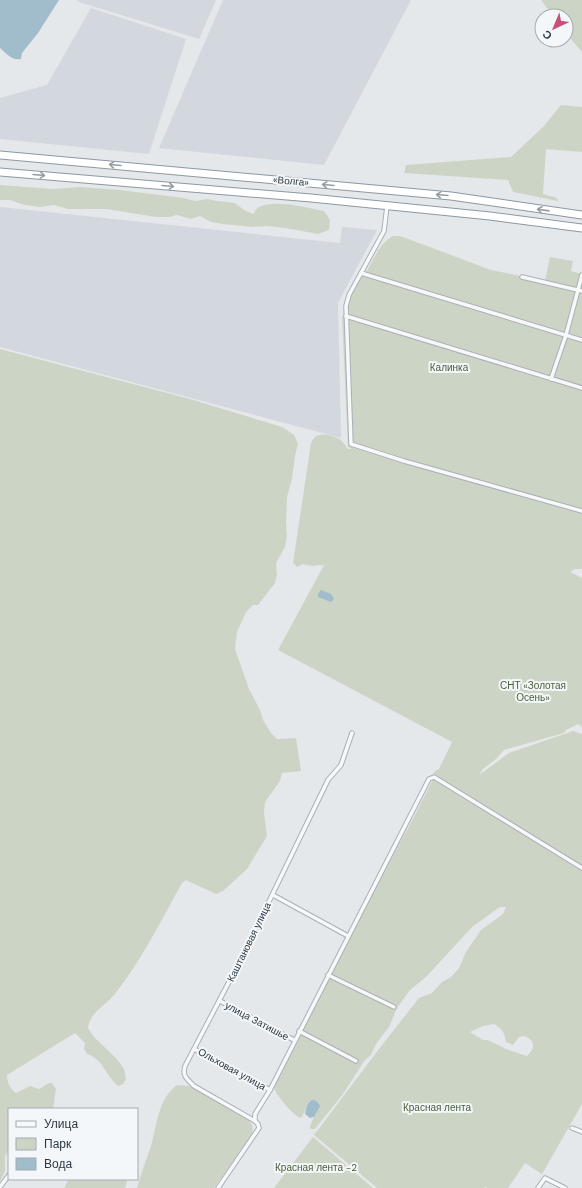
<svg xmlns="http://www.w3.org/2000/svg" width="582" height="1188" font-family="'DM Sans',sans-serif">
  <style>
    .built { fill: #d2d8dd }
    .green { fill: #ccd5c5; fill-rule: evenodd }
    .water { fill: #a1bcca }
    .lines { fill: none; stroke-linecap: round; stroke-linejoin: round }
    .street-casing { stroke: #a9b0b6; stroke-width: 5.5 }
    .highway-casing { stroke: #8c98a2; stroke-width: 9 }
    .street { stroke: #f7f8fa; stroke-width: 3.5 }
    .highway { stroke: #fff; stroke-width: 7 }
    .oneway { stroke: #969ca2 }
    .labels { text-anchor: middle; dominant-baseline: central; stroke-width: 4; stroke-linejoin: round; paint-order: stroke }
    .street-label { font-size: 10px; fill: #2c3944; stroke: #f4f7f9 }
    .park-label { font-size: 10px; fill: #485f39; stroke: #f4f7f9 }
  </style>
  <rect width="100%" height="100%" fill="#e4e8eb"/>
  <g class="built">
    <path d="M 77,0 L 216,0 L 199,39 L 79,2 Z"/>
    <path d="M 223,0 L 411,0 L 324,165 L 159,148 Z"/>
    <path d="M 91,8 L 186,39 L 149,154 L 0,139 L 0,98 L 47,85 Z"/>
    <path d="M 0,207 L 340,243 L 342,227 L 377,230 L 338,303 L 341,438 L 0,347 Z"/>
  </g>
  <g class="green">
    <path d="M 541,0 L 582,0 L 582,52 L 566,33 L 566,16 L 553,16 Z"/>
    <path d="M 561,105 L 582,107 L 582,152 L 546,149 L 543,194 L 557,198 L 558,201 L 513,192 L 508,180 L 404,173 L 406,165 L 511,157 L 543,127 Z"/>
    <path d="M 0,185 L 53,189 L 80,187 L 120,190 L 184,198 L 195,201 L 207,199 L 217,201 L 235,203 L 244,210 L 253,214 C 255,211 257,208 259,207 C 275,199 308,208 324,211 L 330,220 L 329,230 L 318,234 L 285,228 L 267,226 L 252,227 L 223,224 L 211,222 L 200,216 L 191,219 L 177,215 L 169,217 L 156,217 L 106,209 L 68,209 L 54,205 L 40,207 L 25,205 L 10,200 L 0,200 Z"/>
    <path d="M 393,236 L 400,236 L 411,240 L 491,270 L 545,281 L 550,257 L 573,261 L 571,271 L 582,274 L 582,569 L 575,569 L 570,572 L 582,578 L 582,727 L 578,724 L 566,730 L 564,733 L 504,750 L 496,759 L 483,769 L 479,775 L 509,753 L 573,731 L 582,734 L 582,866 L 433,775 L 434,772 L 439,769 L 452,742 L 278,650 L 324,565 L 312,566 L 303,564 L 297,567 L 293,563 L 311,443 C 316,431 329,434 339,439 C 343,441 345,446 348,449 L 352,449 L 348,447 L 342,316 L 346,316 L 346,306 L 361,273 L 365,274 C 373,261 379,243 393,236 Z"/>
    <path d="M 0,349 L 190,399 L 282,427 L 294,435 L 298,444 L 295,456 L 292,479 L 287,497 L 286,523 L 287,535 L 285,547 L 276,563 L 277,575 L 275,583 L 258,605 L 253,605 L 246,612 L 237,632 L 235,649 L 249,689 L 260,710 L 263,720 L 271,733 L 277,739 L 296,738 L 301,771 L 282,773 L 280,781 L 265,802 L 264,813 L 267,836 L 247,869 L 223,891 L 216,894 L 186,880 L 182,883 C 161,921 141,961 114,995 C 105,1006 90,1012 88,1028 C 97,1044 115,1053 124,1069 C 125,1072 125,1076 126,1079 L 123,1084 L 118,1086 C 106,1076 103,1059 87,1054 L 84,1049 L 85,1043 L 75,1033 L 7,1075 C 7,1082 10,1089 16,1093 L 30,1086 L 39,1089 L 49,1083 L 52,1083 L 56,1089 L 53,1109 L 9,1109 L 9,1150 L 5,1156 L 5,1171 L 0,1182 Z"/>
    <path d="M 433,779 L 582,869 L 582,1104 L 542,1174 L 525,1163 L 508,1188 L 487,1188 L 485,1187 L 484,1188 L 377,1188 L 314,1135 L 382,1045 L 419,998 L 432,993 L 442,982 L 451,977 L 459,968 L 466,952 L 481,930 L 503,914 L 506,907 L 500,907 L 472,927 L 426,977 L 410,990 L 397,1008 L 389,1027 L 376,1044 L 371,1055 L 365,1060 L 343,1094 L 315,1129 L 311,1129 L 310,1128 C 312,1116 319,1114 318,1102 C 306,1094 307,1114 300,1118 C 292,1114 276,1095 273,1086 L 371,895 L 414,817 ZM 494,1024 C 503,1030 504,1031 506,1042 L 513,1045 L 519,1037 L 525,1036 C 536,1042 535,1048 527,1056 L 506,1049 L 488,1040 L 483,1040 L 470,1032 L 483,1026 Z"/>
    <path d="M 177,1085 L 190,1086 L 249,1121 C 254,1126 253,1130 251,1136 L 214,1188 L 137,1188 C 141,1174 146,1160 151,1146 C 157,1125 158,1099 177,1085 Z"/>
    <path d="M 313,1137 L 373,1188 L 274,1188 Z"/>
    <path d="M 69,1179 L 126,1179 L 127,1182 L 125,1188 L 64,1188 Z"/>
  </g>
  <g class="water">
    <path d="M 0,0 L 59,0 L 38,33 L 22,53 L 21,59 C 12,61 6,53 0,48 Z"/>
    <path d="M 321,590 L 331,594 L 334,599 L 331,602 L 318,597 L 318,594 Z"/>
    <path d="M 312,1100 C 317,1100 318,1102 320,1106 L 314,1117 L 310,1118 L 305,1114 C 306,1108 307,1103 312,1100 Z"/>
  </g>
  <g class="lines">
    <defs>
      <g id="street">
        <path d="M 387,206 L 384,231 L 349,295 L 346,306 L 351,444 L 404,461 L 582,511"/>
        <path d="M 361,273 L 582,340"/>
        <path d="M 522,277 L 582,291"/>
        <path d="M 346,316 L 582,388"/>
        <path d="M 551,379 L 566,335 L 582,275"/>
        <path d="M 273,895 L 348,936"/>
        <path d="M 328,975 L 394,1007"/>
        <path d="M 220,1001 L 294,1040"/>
        <path d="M 299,1031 L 356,1061"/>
        <path d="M 194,1049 L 218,1061 L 270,1090"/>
        <path d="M 255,1121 L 194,1086 C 187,1079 182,1076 185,1066 L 242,957 L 328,780 L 341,765 L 352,733"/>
        <path d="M 572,1128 L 582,1132"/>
        <path d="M 0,1187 L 9,1175"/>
        <path d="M 218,1188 L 259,1128 L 258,1124 L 255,1121 L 255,1114 L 270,1090 L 429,779 L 434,777 L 582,868"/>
        <path d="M 538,1188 L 545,1178 L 565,1188"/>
      </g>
      <g id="highway">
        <path d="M 0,155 L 451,196 L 582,215"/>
        <path d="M 0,172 L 311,198 L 490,216 L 582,228"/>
      </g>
    </defs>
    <use href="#street" class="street-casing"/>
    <use href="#highway" class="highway-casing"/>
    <use href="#street" class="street"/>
    <use href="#highway" class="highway"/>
  </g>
  <defs><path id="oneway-shaft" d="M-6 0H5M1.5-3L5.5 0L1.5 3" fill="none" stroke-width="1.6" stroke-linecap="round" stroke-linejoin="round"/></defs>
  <g class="oneway">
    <use href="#oneway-shaft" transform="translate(115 165) rotate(-175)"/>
    <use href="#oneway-shaft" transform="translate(39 175) rotate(5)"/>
    <use href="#oneway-shaft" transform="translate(328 185) rotate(-175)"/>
    <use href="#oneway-shaft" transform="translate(168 186) rotate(5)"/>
    <use href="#oneway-shaft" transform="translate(442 195) rotate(-175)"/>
    <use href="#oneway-shaft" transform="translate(543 210) rotate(-172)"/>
  </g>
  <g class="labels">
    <g class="street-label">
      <text transform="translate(291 181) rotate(5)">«Волга»</text>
      <text transform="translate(249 942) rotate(-64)">Каштановая улица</text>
      <text transform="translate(257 1021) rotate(28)">улица Затишье</text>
      <text transform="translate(232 1069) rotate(29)">Ольховая улица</text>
    </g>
    <g class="park-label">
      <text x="449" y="367">Калинка</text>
      <text x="533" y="685">СНТ «Золотая<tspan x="533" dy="12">Осень»</tspan></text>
      <text x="437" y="1107">Красная лента</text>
      <text x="316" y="1167">Красная лента -2</text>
    </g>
  </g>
  <rect x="8" y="1108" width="130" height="72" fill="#f4f7f9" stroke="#a4abb1"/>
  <rect x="16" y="1121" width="20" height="6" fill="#f7f8fa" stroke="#a4abb1"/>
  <text x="44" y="1128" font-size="12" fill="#2c3944">Улица</text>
  <rect x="16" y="1138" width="20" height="12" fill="#ccd5c5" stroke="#a4abb1"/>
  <text x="44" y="1148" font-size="12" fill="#2c3944">Парк</text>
  <rect x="16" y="1158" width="20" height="12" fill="#a1bcca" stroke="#a4abb1"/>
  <text x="44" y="1168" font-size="12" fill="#2c3944">Вода</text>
  <g transform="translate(554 28) rotate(224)"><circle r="19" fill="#f4f7f9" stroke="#a4abb1"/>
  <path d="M0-3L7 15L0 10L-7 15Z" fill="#cb4e78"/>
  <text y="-6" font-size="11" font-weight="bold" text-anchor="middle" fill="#2c3944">С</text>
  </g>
</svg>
